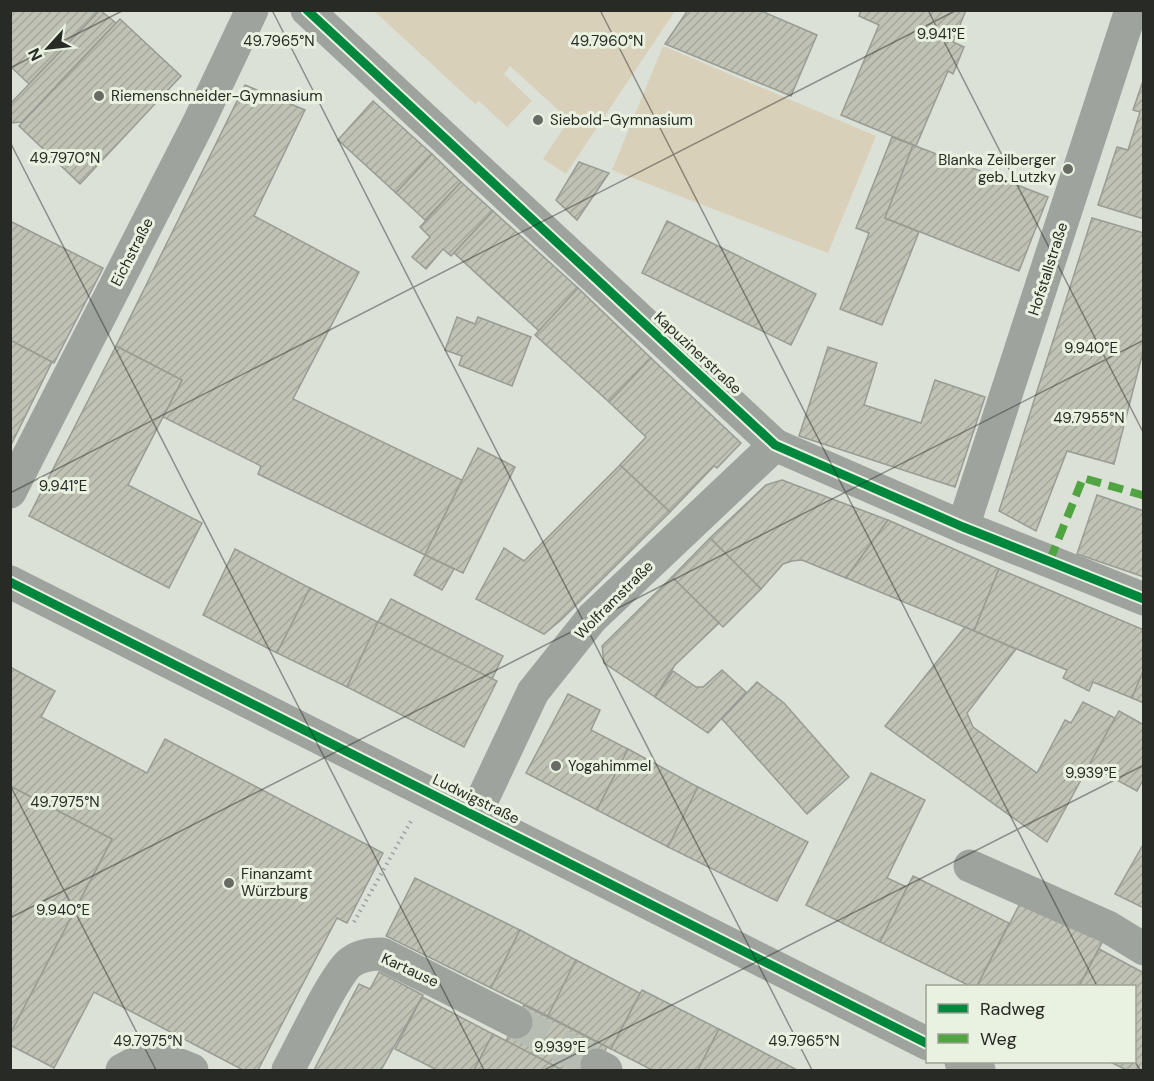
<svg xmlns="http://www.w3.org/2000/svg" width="1154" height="1081" font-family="'DM Sans',sans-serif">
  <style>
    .pitch { fill: #d9d0b9 }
    .building { fill: url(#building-hatch); stroke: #999c94; stroke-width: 1.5 }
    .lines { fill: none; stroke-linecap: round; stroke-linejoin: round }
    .minor-tunnel { stroke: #b8bdb3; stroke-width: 33; stroke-dasharray: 33 16; stroke-linecap: butt }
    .path { stroke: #9da19c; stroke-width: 4; stroke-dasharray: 1.5 4.5; stroke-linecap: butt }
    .minor { stroke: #9ea39e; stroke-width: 33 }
    .quiet { stroke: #51a442; stroke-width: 8; stroke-dasharray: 15 8; stroke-linecap: butt }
    .cycleway-casing { stroke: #e9f2e0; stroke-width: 13 }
    .cycleway { stroke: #00873e; stroke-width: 9 }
    .ticks { fill: none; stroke: #282b25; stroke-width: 1.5; stroke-opacity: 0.45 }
    .poi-dot { fill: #676b63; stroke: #e9f2e0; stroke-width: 2 }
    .labels { text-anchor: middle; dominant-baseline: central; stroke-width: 6; stroke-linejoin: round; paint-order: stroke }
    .poi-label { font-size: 15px; fill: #282b25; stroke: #e9f2e0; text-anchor: start }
    .street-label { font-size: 15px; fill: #282b25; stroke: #e9f2e0 }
    .ticks-label { font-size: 15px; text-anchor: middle; fill: #282b25; stroke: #e9f2e0; stroke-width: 6; stroke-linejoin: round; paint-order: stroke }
  </style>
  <defs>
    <pattern id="building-hatch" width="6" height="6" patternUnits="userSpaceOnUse" patternTransform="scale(1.5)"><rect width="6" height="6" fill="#c0c2b5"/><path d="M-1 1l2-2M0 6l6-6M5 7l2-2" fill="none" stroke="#a5a79c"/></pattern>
  </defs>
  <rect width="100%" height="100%" fill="#dce1d7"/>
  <g class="pitch">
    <path d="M 374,11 L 675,11 L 566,174 L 543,159 L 569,120 L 510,66 L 504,74 L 532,101 L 507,127 L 479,101 L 475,104 Z"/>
    <path d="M 663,46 L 876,136 L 828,253 L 612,170 Z"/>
  </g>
  <g class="building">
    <path d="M 10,10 L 100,10 L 29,84 L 10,66 Z"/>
    <path d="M 100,10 L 116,23 L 22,122 L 10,123 L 10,104 Z"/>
    <path d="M 688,10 L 759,10 L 817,35 L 791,96 L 665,44 Z"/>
    <path d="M 861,10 L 966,10 L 953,42 L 964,47 L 953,74 L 948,71 L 916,146 L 841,115 L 879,25 L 859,16 Z"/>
    <path d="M 120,19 L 181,76 L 80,184 L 19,126 Z"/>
    <path d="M 1144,78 L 1144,219 L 1098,205 L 1117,147 L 1128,150 L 1140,112 L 1133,110 Z"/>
    <path d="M 245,85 L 305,110 L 254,216 L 359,272 L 293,399 L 462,480 L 425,555 L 258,474 L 261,466 L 163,417 L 182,380 L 116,346 Z"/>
    <path d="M 373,101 L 432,154 L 396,193 L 338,140 Z"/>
    <path d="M 892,137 L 913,145 L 885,218 L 919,232 L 882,325 L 840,309 L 869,233 L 856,228 Z"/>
    <path d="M 913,145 L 1048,197 L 1019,271 L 885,218 Z"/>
    <path d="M 432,154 L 461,182 L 425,220 L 396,193 Z"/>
    <path d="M 579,162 L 609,173 L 577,220 L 556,200 Z"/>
    <path d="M 461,182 L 493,211 L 451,256 L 443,249 L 426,269 L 412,257 L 430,237 L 420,227 Z"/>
    <path d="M 493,211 L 578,288 L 539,331 L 454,253 Z"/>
    <path d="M 1092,218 L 1144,233 L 1144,348 L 1114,464 L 1067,451 L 1036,531 L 999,511 Z"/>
    <path d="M 10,221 L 103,268 L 54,363 L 10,340 Z"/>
    <path d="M 667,221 L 816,294 L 791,345 L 642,273 Z"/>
    <path d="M 578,288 L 651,358 L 609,402 L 535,335 Z"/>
    <path d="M 457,317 L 475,324 L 478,317 L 531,337 L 512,386 L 459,365 L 462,356 L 445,350 Z"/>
    <path d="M 12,341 L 52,362 L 10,447 L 10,345 Z"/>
    <path d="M 116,346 L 182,380 L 128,485 L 202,523 L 169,588 L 29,516 Z"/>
    <path d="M 828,347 L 877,363 L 864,405 L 921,423 L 935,380 L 985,397 L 955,487 L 799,436 Z"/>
    <path d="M 651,358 L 741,443 L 717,468 L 714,466 L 670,512 L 620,465 L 646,437 L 609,402 Z"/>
    <path d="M 478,448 L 515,467 L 463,573 L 425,555 Z"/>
    <path d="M 620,465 L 670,512 L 561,620 L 544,634 L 476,599 L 504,548 L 524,561 Z"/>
    <path d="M 782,480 L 888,520 L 846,578 L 802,560 L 792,561 L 783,564 L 761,589 L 710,538 L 766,485 Z"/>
    <path d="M 1097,495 L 1144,511 L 1144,577 L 1077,554 Z"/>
    <path d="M 888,520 L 999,569 L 974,631 L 846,578 Z"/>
    <path d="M 710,538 L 761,589 L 723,627 L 672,577 Z"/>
    <path d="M 235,549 L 310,588 L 277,653 L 203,615 Z"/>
    <path d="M 425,555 L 454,569 L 442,590 L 414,575 Z"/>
    <path d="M 999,569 L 1144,630 L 1144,669 L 1132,698 L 1093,682 L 1089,691 L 1063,678 L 1067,670 L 974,631 Z"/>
    <path d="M 672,577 L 719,623 L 675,665 L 655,697 L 604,663 L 602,646 Z"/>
    <path d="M 310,588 L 378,622 L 347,687 L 277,653 Z"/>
    <path d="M 391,599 L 503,656 L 492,679 L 378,622 Z"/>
    <path d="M 378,622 L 497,681 L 464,747 L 347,687 Z"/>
    <path d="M 965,627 L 1016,649 L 967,713 L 973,727 L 1037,773 L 1065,720 L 1071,723 L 1083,702 L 1115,718 L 1047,842 L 885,726 Z"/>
    <path d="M 10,667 L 55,691 L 41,717 L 147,773 L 165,739 L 383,853 L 347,923 L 337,918 L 258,1070 L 243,1070 L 94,992 L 54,1068 L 10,1045 L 10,1034 L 112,839 L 10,786 Z"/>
    <path d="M 1144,669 L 1144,703 L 1132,698 Z"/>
    <path d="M 722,670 L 746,692 L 708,733 L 655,697 L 673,671 L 696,687 L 703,687 Z"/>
    <path d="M 757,682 L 784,703 L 849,777 L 807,814 L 722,719 Z"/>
    <path d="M 568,694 L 600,710 L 591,730 L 628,749 L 597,810 L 526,773 Z"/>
    <path d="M 1119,711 L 1144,725 L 1144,778 L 1137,791 L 1089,765 Z"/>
    <path d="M 628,749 L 698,787 L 668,847 L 597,810 Z"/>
    <path d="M 871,773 L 925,800 L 887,878 L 907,887 L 880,942 L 806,905 Z"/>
    <path d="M 10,786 L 112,839 L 10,1034 Z"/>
    <path d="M 698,787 L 808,842 L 777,901 L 668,847 Z"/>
    <path d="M 1144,843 L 1144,908 L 1115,894 Z"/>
    <path d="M 913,876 L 1009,923 L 977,986 L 970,986 L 880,942 Z"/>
    <path d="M 415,878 L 520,930 L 491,988 L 386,936 Z"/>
    <path d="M 1025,894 L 1105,937 L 1079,986 L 977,986 Z"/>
    <path d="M 520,930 L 576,960 L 548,1016 L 491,988 Z"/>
    <path d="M 1099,949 L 1144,973 L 1144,1070 L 1127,1070 L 1110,1062 L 1134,1062 L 1134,986 L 1079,986 Z"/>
    <path d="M 576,960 L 640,993 L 611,1049 L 548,1016 Z"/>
    <path d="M 379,972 L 423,995 L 381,1070 L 314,1070 L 359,984 L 370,989 Z"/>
    <path d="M 642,990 L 719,1029 L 698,1070 L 652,1070 L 611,1049 Z"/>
    <path d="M 422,997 L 493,1034 L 474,1070 L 437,1070 L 395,1049 Z"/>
    <path d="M 524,1005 L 607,1047 L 594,1070 L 562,1070 L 506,1041 Z"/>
    <path d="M 719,1029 L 797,1070 L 698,1070 Z"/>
    <path d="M 493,1034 L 547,1062 L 562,1070 L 474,1070 Z"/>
  </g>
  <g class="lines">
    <path class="minor-tunnel" d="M 516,1022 L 597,1065"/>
    <path class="path" d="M 354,922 L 411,821"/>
    <g class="minor">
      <path d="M 307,10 L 775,445 L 963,527 L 1144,599"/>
      <path d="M 10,492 L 198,124 L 252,10"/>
      <path d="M 963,527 L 1131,10"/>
      <path d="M 10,582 L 928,1044"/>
      <path d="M 475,815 L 533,692 L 592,618 L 775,445"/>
      <path d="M 970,866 L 1108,927 L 1144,949"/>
      <path d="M 961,1062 L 979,1070"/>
      <path d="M 597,1065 L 606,1070"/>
      <path d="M 122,1070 C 146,1055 167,1058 192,1070"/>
      <path d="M 288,1070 C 300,1049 335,973 351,962 C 361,955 371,954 382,954 L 516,1022"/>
    </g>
    <path class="quiet" d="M 1050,560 L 1083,478 L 1142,495 L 1144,488"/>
    <defs>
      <g id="cycleway">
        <path d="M 307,10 L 775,445 L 963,527 L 1144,599"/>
        <path d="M 10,582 L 928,1044"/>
      </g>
    </defs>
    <use href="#cycleway" class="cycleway-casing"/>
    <use href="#cycleway" class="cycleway"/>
  </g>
  <path class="ticks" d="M 272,10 L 812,1070M 600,10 L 1097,986M 928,10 L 1144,434M 10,68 L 124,10M 10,142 L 484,1070M 10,493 L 957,10M 10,785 L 156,1070M 10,918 L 1144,340M 1134,1060 L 1140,1070M 544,1070 L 1144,765"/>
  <g class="poi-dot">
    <circle cx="99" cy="96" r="6"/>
    <circle cx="538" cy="120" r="6"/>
    <circle cx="1068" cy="169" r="6"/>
    <circle cx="556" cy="766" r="6"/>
    <circle cx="229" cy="883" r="6"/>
  </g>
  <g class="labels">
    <g class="poi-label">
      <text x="111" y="96">Riemenschneider-Gymnasium</text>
      <text x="550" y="120">Siebold-Gymnasium</text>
      <text x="1056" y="160" text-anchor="end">Blanka Zeilberger<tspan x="1056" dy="17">geb. Lutzky</tspan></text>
      <text x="568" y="766">Yogahimmel</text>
      <text x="241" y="874">Finanzamt<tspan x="241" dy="17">Würzburg</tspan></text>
    </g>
    <g class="street-label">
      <text transform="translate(132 252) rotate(-63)">Eichstraße</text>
      <text transform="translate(1048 269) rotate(-72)">Hofstallstraße</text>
      <text transform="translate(698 353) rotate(43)">Kapuzinerstraße</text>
      <text transform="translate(614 600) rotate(-45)">Wolframstraße</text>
      <text transform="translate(476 799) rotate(26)">Ludwigstraße</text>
      <text transform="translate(410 970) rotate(25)">Kartause</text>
    </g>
  </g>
  <g class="ticks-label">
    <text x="941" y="39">9.941°E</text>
    <text x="279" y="46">49.7965°N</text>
    <text x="607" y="46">49.7960°N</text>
    <text x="65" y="163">49.7970°N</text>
    <text x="1091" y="353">9.940°E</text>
    <text x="1089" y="423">49.7955°N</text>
    <text x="63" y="491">9.941°E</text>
    <text x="1091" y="778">9.939°E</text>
    <text x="65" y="807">49.7975°N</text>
    <text x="63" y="915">9.940°E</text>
    <text x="148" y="1046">49.7975°N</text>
    <text x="804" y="1046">49.7965°N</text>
    <text x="560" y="1052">9.939°E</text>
  </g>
  <rect width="1154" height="1081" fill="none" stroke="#282b25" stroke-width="24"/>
  <rect x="926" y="985" width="210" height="78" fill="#e9f2e0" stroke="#9ca295" stroke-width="1.5"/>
  <rect x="938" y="1004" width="30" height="9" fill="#00873e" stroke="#9ca295" stroke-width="1.5"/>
  <text x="980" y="1015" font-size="18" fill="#282b25">Radweg</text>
  <rect x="938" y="1034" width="30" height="9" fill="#51a442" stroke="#9ca295" stroke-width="1.5"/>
  <text x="980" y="1045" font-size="18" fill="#282b25">Weg</text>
  <g transform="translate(48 48) rotate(243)" stroke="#e9f2e0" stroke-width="4.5" paint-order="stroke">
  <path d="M0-4.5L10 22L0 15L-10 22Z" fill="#282b25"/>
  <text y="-9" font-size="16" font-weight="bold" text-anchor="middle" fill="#282b25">N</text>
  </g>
</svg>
